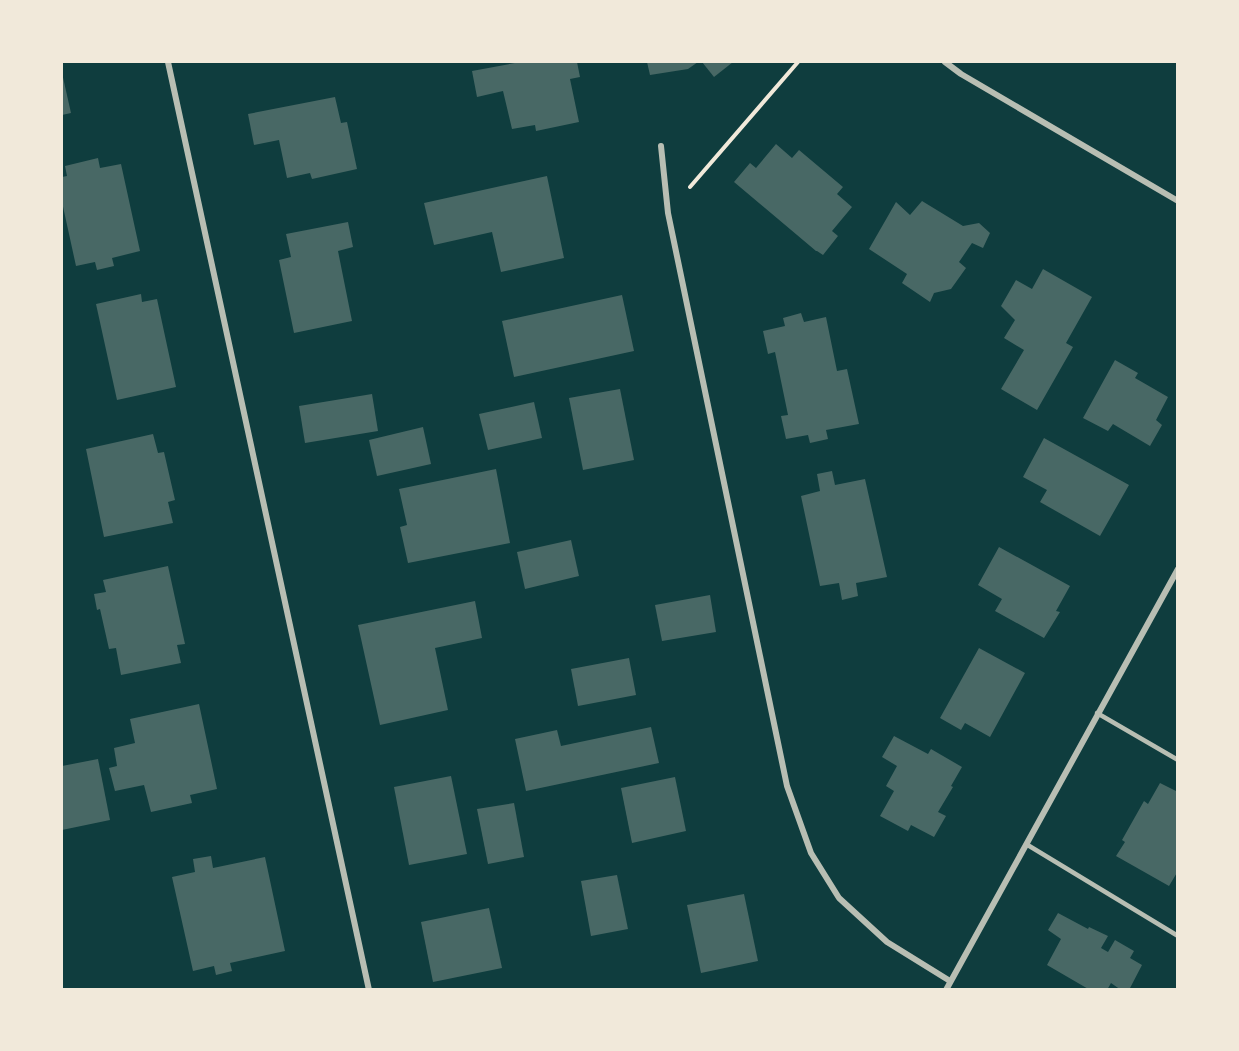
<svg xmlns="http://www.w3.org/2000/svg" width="1239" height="1051" font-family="Lato,sans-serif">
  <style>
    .building { fill: #486865 }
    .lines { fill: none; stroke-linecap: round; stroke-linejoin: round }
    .path { stroke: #f1e9da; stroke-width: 4 }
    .service { stroke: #b8beb3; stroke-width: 4.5 }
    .minor { stroke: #b8beb3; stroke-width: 6 }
  </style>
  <rect width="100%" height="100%" fill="#0f3d3e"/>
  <g class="building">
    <path d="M 520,62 L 577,62 L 580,77 L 570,79 L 579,122 L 536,131 L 535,125 L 512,129 L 503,91 L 477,97 L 472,71 Z"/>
    <path d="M 647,62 L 698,62 L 688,69 L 650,75 Z"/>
    <path d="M 702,62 L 733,62 L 714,77 Z"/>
    <path d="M 62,73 L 71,113 L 62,115 Z"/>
    <path d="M 335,97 L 341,123 L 347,122 L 357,169 L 312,179 L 310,173 L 287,178 L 279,140 L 254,145 L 248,114 Z"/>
    <path d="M 776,144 L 792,158 L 799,150 L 843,187 L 837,194 L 852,207 L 832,231 L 838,236 L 823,255 L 817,251 L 816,251 L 734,182 L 750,163 L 756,168 Z"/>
    <path d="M 98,158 L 100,168 L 121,164 L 140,251 L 112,258 L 114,266 L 97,270 L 95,262 L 76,266 L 62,202 L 62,177 L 67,176 L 65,166 Z"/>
    <path d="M 547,176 L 564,258 L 501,272 L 492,232 L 434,245 L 424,203 Z"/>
    <path d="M 922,201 L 963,226 L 979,223 L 990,233 L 983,248 L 972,243 L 959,262 L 966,268 L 951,289 L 934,293 L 930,302 L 902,283 L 907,274 L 869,249 L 896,202 L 910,215 Z"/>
    <path d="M 348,222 L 353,247 L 338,251 L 352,321 L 294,333 L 279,260 L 291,257 L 286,234 Z"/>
    <path d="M 1043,269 L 1092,297 L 1066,343 L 1073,347 L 1037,410 L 1001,389 L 1024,350 L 1004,338 L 1015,320 L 1001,306 L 1016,280 L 1032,289 Z"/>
    <path d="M 141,294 L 142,302 L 157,299 L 176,387 L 117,400 L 96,304 Z"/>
    <path d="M 622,295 L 634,351 L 514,377 L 502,321 Z"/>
    <path d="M 801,313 L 804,322 L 826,317 L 837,371 L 847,369 L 859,424 L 826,430 L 828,439 L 810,443 L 808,435 L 786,439 L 781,416 L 788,415 L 775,352 L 768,354 L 763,331 L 785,326 L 783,318 Z"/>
    <path d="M 1115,360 L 1138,373 L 1135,378 L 1168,397 L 1156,420 L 1162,425 L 1150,446 L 1113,424 L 1108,431 L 1083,418 Z"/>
    <path d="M 620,389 L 634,460 L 583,470 L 569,398 Z"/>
    <path d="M 372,394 L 378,431 L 305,443 L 299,406 Z"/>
    <path d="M 534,402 L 542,438 L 488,450 L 479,414 Z"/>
    <path d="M 423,427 L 431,464 L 377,476 L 369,440 Z"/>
    <path d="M 153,434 L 158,453 L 164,452 L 175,500 L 168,502 L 173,523 L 104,537 L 86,449 Z"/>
    <path d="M 1044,438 L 1129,485 L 1100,536 L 1040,502 L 1047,490 L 1023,477 Z"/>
    <path d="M 496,469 L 510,543 L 408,563 L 400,527 L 407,525 L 399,489 Z"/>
    <path d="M 832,471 L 835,485 L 865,479 L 887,577 L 856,583 L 858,596 L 842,600 L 839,583 L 820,586 L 801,496 L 820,491 L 817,474 Z"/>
    <path d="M 571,540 L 579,576 L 525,589 L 517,552 Z"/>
    <path d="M 999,547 L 1070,586 L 1056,611 L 1060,612 L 1044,638 L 995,611 L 1002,599 L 978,585 Z"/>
    <path d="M 168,566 L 185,644 L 177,645 L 181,663 L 121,675 L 116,648 L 109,649 L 100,609 L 97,610 L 94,594 L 106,592 L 103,580 Z"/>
    <path d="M 710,595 L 716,632 L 662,641 L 655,605 Z"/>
    <path d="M 475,601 L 482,638 L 435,648 L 448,710 L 380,725 L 358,625 Z"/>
    <path d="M 979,648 L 1025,673 L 990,737 L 965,723 L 961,730 L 940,718 Z"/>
    <path d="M 629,658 L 636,695 L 578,706 L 571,669 Z"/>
    <path d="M 199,704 L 217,789 L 190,795 L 192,803 L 151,812 L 144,785 L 115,791 L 109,768 L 117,766 L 114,748 L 135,743 L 130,719 Z"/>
    <path d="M 651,727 L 659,763 L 526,791 L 515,739 L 557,730 L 561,746 Z"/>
    <path d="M 894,736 L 928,754 L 931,749 L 962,767 L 951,786 L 953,787 L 938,812 L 946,816 L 934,837 L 911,825 L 908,831 L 880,816 L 894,791 L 886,786 L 897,766 L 882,757 Z"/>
    <path d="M 98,759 L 110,820 L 62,830 L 62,766 Z"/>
    <path d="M 451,776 L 467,854 L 409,865 L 394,787 Z"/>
    <path d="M 675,777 L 686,831 L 632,843 L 621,788 Z"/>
    <path d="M 1160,783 L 1178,792 L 1178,871 L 1169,886 L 1116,856 L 1125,842 L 1122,840 L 1144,801 L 1148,804 Z"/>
    <path d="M 514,803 L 524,857 L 488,864 L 477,809 Z"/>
    <path d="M 211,856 L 213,868 L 265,857 L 285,951 L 230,963 L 232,971 L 216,975 L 214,966 L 193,971 L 172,877 L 195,872 L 193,859 Z"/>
    <path d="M 617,875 L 628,929 L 591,936 L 581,881 Z"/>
    <path d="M 744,894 L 758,961 L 701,973 L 687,905 Z"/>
    <path d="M 489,908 L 502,968 L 433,982 L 421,922 Z"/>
    <path d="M 1058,913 L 1088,929 L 1089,927 L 1108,936 L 1101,948 L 1108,952 L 1115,940 L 1134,951 L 1130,958 L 1142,965 L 1129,990 L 1121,990 L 1111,983 L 1107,990 L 1090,990 L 1047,965 L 1061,939 L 1048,930 Z"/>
  </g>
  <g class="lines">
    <path class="path" d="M 690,187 L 798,62"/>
    <g class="service">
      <path d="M 1097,713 L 1178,760"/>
      <path d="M 1026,844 L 1178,936"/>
    </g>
    <g class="minor">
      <path d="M 168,62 L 369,990"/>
      <path d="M 945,62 L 961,74 L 1178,201"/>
      <path d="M 661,146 L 668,213 L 787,786 L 811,853 L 839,898 L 887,942 L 950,981"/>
      <path d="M 946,990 L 1178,569"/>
    </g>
  </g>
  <rect width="1239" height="1051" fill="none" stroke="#f1e9da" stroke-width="126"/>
</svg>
